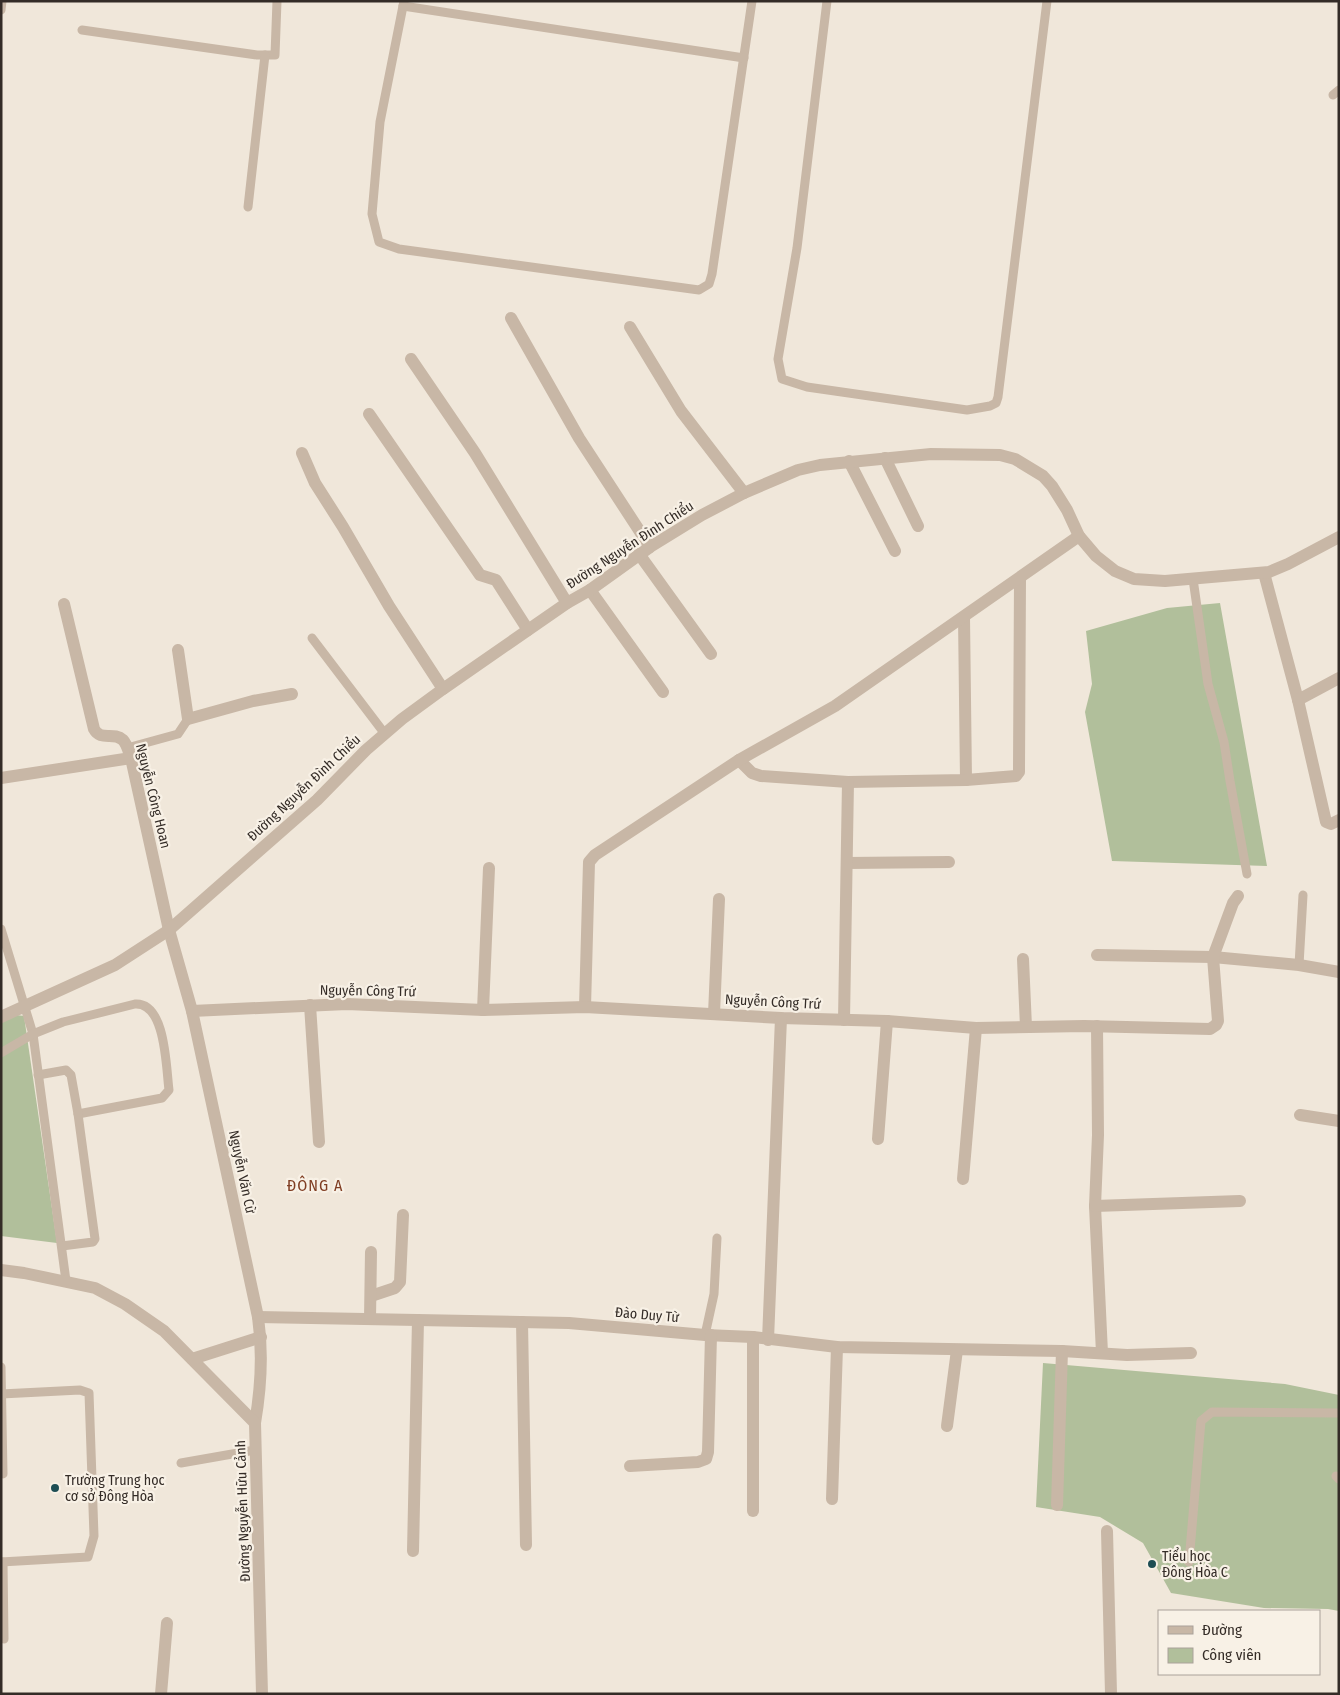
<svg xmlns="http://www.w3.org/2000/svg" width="1340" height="1695" font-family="'Fira Sans Condensed',sans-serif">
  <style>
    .green { fill: #b1bf9b }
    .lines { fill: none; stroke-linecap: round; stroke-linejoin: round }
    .service { stroke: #c8b7a6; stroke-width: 9 }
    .minor { stroke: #c8b7a6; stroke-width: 12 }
    .tertiary { stroke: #c8b7a6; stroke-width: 12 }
    .poi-dot { fill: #1e4e54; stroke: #f8f1e6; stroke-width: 2 }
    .labels { text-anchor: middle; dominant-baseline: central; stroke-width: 4.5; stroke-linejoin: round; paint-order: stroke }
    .street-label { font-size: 14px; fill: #342c27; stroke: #f8f1e6 }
    .poi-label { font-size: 14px; fill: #342c27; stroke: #f8f1e6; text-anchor: start }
    .quarter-label { font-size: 16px; letter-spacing: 1px; fill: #803e23; stroke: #f8f1e6 }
  </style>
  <rect width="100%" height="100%" fill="#f0e7da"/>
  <g class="green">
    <path d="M 1220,603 L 1267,866 L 1112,861 L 1085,712 L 1092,684 L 1086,631 L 1167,608 Z"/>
    <path d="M 1,1013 L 24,1016 L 57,1243 L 1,1236 Z"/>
    <path d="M 1043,1363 L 1285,1384 L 1339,1395 L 1339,1611 L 1328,1609 L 1264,1608 L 1171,1593 L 1143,1543 L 1100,1517 L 1036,1507 Z"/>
  </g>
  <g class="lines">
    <g class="service">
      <path d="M 404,1 L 380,122 L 372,214 L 379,242 L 399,249 L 699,290 L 709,284 L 712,274 L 752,1"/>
      <path d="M 827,1 L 797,248 L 778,359 L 782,379 L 807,387 L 967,410 L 990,406 L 996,403 L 998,397 L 1047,1"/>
      <path d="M 403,6 L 744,58"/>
      <path d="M 1,10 L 2,1"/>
      <path d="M 82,30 L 257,55 L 275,55 L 277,1"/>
      <path d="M 1333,95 L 1339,90"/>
      <path d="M 248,207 L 265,55"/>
      <path d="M 1193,579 L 1208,684 L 1224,742 L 1230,781 L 1247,874"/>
      <path d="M 312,638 L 385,734"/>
      <path d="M 127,748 L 178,734 L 188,719"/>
      <path d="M 1,929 L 33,1034 L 66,1281"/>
      <path d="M 1299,965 L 1303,895"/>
      <path d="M 1,1053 L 33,1034 L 63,1022 L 135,1004 C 166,1002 166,1068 169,1090 L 162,1098 L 78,1114"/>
      <path d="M 38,1075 L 66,1070 L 71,1075 L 78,1114 L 95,1239 L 93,1242 L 62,1246"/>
      <path d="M 705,1335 L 714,1294 L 717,1238"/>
      <path d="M 1,1367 L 3,1474"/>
      <path d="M 1,1394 L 80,1390 L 89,1393 L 94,1536 L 88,1557 L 1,1562"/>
      <path d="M 181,1463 L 255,1450"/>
      <path d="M 1336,1476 L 1339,1479"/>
      <path d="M 3,1562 L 4,1639"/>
      <path d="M 1189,1562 L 1201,1421 L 1212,1412 L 1339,1413"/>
    </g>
    <g class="minor">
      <path d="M 511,318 L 579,438 L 650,547"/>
      <path d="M 630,327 L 681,411 L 744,493"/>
      <path d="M 411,359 L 475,453 L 567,603"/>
      <path d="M 369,414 L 480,575 L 496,580 L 528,630"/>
      <path d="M 302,453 L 315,483 L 343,527 L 389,606 L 443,689"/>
      <path d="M 885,458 L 918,526"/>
      <path d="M 849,461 L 895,551"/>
      <path d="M 639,554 L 711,654"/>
      <path d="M 1264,573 L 1298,700 L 1326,822 L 1331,824 L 1339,820"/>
      <path d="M 590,590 L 663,692"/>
      <path d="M 64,604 L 94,729 C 101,742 113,731 123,740 C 127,744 129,753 131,758 L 169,930"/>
      <path d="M 964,617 L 966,780"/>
      <path d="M 178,650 L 188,719 L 253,701 L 292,694"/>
      <path d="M 1298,700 L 1339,678"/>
      <path d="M 739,760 L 752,773 L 761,776 L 848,782 L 966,780 L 1016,776 L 1019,772 L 1019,767 L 1020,579"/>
      <path d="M 1,778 L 131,758"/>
      <path d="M 847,863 L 949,862"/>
      <path d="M 1097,955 L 1213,957 L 1299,965 L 1339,972"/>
      <path d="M 1023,959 L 1026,1027"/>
      <path d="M 310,1005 L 319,1142"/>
      <path d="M 585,1007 L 589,862 L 595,855 L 739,760 L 835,706 L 1079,536"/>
      <path d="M 483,1010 L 489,868"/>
      <path d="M 192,1011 L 347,1004 L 483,1010 L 585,1007 L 781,1018 L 887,1021 L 976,1028 L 1084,1026 L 1210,1029 L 1216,1025 L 1218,1021 L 1213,957 L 1233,903 L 1238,896"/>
      <path d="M 714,1014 L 719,899"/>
      <path d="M 844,1020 L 848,782"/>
      <path d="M 1097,1026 L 1098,1135 L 1095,1206 L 1102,1353"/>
      <path d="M 1300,1115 L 1339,1121"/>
      <path d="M 878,1139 L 887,1021"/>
      <path d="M 963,1179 L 976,1028"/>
      <path d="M 1095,1206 L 1240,1201"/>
      <path d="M 371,1296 L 395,1288 L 400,1282 L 403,1215"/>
      <path d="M 258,1317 L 569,1323 L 705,1335 L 753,1337 L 837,1347 L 1062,1351 L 1127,1355 L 1191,1353"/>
      <path d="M 370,1319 L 371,1252"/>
      <path d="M 522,1322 L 526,1545"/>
      <path d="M 753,1337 L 753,1511"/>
      <path d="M 768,1340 L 781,1018"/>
      <path d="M 947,1426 L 957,1350"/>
      <path d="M 630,1466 L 698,1462 L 706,1459 L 708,1452 L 711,1335"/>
      <path d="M 832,1499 L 837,1347"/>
      <path d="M 1057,1505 L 1062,1351"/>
      <path d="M 1107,1531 L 1111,1694"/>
      <path d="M 413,1551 L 418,1320"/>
      <path d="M 161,1694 L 167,1623"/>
    </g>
    <g class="tertiary">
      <path d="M 169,930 L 192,1011 L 258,1317 C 263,1352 261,1388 255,1423"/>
      <path d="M 1,1017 L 115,965 L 169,930 L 317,800 L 366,750 L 402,719 L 443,689 L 567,603 L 590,590 L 650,547 L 702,515 L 744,493 L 798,470 L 820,465 L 931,454 L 1000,455 L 1015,459 L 1043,476 L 1052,486 L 1067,510 L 1079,536 L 1096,556 L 1115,571 L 1134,579 L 1165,581 L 1269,572 L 1288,564 L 1339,537"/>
      <path d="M 1,1270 L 24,1273 L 95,1288 L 125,1304 L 164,1331 L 255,1423 L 262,1694"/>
      <path d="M 192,1359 L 261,1337"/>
    </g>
  </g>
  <g class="poi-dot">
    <circle cx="55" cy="1488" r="5"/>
    <circle cx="1152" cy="1564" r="5"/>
  </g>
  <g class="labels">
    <g class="street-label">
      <text transform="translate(630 545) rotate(-33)">Đường Nguyễn Đình Chiểu</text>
      <text transform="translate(304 788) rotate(-43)">Đường Nguyễn Đình Chiểu</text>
      <text transform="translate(153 796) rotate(76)">Nguyễn Công Hoan</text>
      <text transform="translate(368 991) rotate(1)">Nguyễn Công Trứ</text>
      <text transform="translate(773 1002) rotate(3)">Nguyễn Công Trứ</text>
      <text transform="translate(242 1172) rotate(78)">Nguyễn Văn Cừ</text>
      <text transform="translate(647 1315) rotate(5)">Đào Duy Từ</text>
      <text transform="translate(243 1511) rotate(-92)">Đường Nguyễn Hữu Cảnh</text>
    </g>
    <g class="poi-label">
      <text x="65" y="1480">Trường Trung học<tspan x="65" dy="16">cơ sở Đông Hòa</tspan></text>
      <text x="1162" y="1556">Tiểu học<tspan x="1162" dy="16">Đông Hòa C</tspan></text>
    </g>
    <g class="quarter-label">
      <text x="315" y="1185">ĐÔNG A</text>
    </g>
  </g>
  <rect width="1340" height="1695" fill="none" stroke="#342c27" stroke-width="5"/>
  <rect x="1158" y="1610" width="162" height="65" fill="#f8f1e6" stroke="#aaa29a"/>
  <rect x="1168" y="1626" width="25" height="8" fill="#c8b7a6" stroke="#aaa29a"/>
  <text x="1202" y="1635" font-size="15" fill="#342c27">Đường</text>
  <rect x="1168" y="1648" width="25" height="15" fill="#b1bf9b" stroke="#aaa29a"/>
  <text x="1202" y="1660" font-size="15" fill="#342c27">Công viên</text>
</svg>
